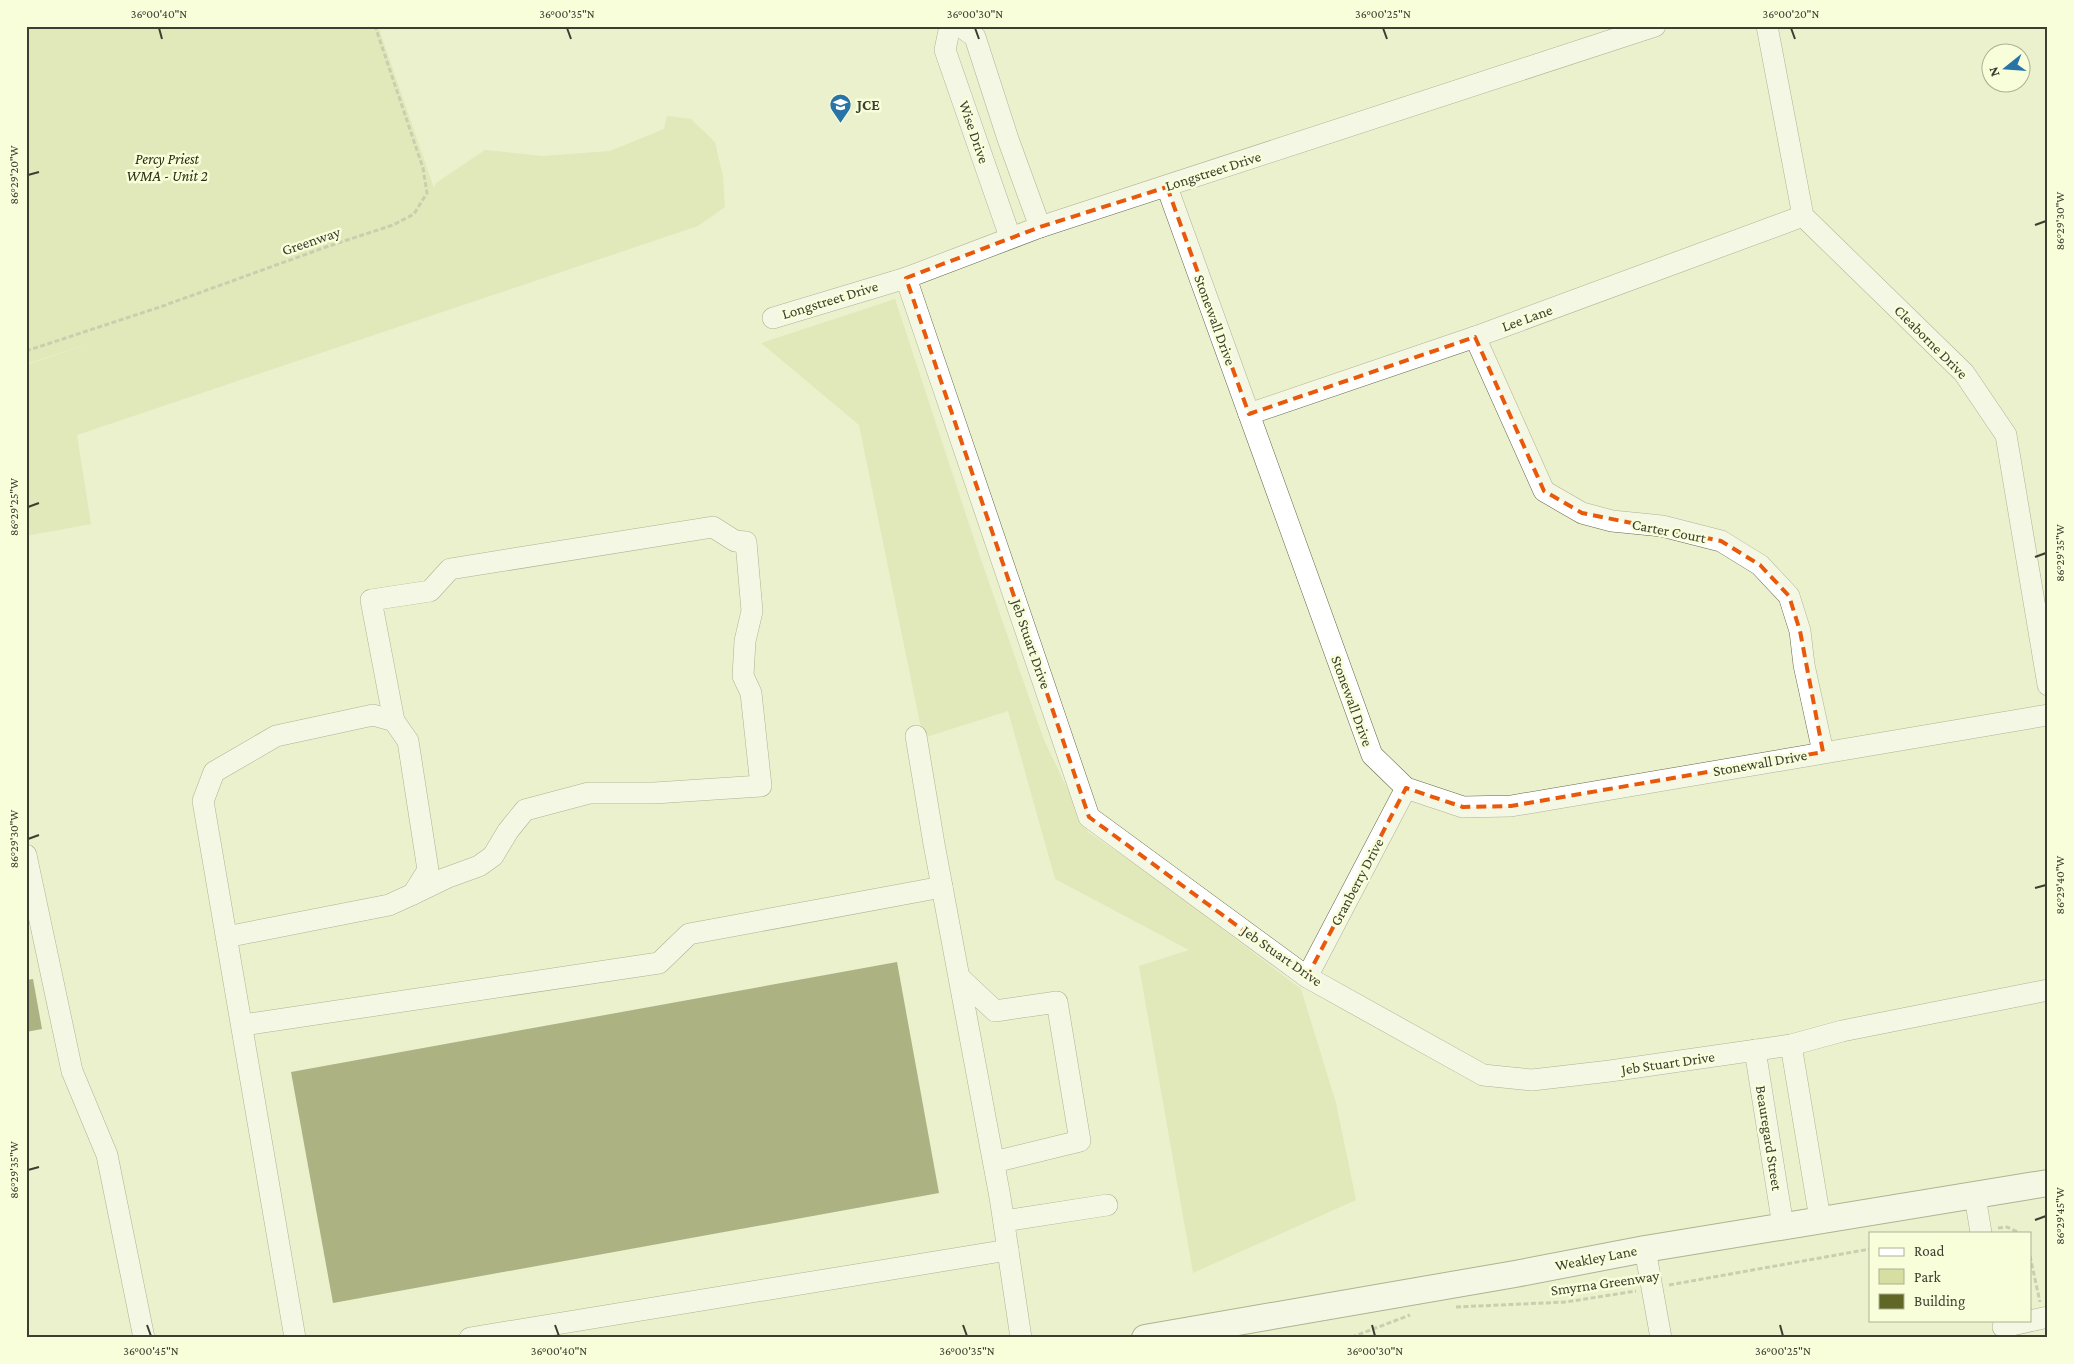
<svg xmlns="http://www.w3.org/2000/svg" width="2074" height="1364" font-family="'Crimson Pro',serif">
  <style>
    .green { fill: #d6dea1 }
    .building { fill: #606625 }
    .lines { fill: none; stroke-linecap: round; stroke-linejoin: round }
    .minor-casing { stroke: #646849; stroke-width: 22 }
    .major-casing { stroke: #646849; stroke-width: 28 }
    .path { stroke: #a2a58b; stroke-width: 3; stroke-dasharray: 5 2.5; stroke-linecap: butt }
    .minor { stroke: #fff; stroke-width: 21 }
    .major { stroke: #fff; stroke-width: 26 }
    .marked { fill: none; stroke: #e8590c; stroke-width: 4; stroke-dasharray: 10 6; stroke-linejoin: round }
    .ticks { fill: none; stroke: #3c3e30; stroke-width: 2 }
    .labels { text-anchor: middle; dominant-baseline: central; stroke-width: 5; stroke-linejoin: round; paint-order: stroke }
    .poi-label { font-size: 15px; font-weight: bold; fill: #3c3e30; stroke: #f8fdda; text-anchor: start }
    .street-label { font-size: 15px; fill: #3c3e30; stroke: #f8fdda }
    .park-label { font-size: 15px; font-style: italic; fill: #2b2d10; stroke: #f8fdda }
    .neatline { fill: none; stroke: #3c3e30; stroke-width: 2 }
    .ticks-label { font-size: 12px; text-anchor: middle; fill: #3c3e30 }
  </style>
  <rect width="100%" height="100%" fill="#ebf0cd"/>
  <g class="green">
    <path d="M 26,26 L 378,26 L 434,188 L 436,183 L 485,150 L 543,156 L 610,151 L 664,129 L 667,116 L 691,119 L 715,142 L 723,177 L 725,207 L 698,226 L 77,435 L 91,524 L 26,536 L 26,365 L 99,340 L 26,364 Z"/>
    <path d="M 895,299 L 979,554 L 1044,740 L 1088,832 L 1150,874 L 1301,989 L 1336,1103 L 1356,1200 L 1193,1273 L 1139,966 L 1189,950 L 1055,879 L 1008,711 L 923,738 L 859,425 L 761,343 Z"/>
  </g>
  <g class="building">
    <path d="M 897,962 L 939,1193 L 333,1303 L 291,1072 Z"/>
    <path d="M 33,979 L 42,1029 L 26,1032 L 26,980 Z"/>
  </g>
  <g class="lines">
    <defs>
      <g id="minor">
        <path d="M 950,26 L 945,50 L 1010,237"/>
        <path d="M 960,26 L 975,37 L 1008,139 L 1040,227"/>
        <path d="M 1767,26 L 1803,216 L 1964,373 L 2006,435 L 2048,685"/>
        <path d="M 1167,187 L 1372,755 L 1406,788 L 1463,807 L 1511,806 L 2048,715"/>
        <path d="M 906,278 L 1089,817 L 1307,977 L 1483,1075 L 1532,1080 L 1610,1071 L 1791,1045 L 1842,1031 L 2048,990"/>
        <path d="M 773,318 L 906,278 L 1040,227 L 1655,26"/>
        <path d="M 1475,337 L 1544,491 L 1582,513 L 1612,521 L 1662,526 L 1721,541 L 1760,565 L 1789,596 L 1800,631 L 1804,665 L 1823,752"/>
        <path d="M 1249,414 L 1475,337 L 1803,216"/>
        <path d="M 394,721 L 371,600 L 430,591 L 450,569 L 713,527 L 735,541 L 746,542 L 752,611 L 745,641 L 743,676 L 751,693 L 761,786 L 654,793 L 589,793 L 525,810 L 508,831 L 493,856 L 479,866 L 446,878 L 413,894"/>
        <path d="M 916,736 L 934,844 L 1000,1197 L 1021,1338"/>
        <path d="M 26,855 L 72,1071 L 107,1155 L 144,1338"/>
        <path d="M 226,937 L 389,905 L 413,894 L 428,870 L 408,741 L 394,721 L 373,715 L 276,736 L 214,772 L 203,801 L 295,1338"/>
        <path d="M 1307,977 L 1406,788"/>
        <path d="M 960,978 L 995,1011 L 1057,1002 L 1080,1141 L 994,1162"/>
        <path d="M 243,1025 L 659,963 L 689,934 L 942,887"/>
        <path d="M 1791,1045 L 1820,1219"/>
        <path d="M 1755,1050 L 1783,1226"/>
        <path d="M 1975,1196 L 1981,1233"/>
        <path d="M 1004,1221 L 1107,1205"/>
        <path d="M 1645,1249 L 1661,1338"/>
        <path d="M 2003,1327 L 2048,1317"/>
        <path d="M 470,1338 L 1008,1250"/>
      </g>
      <path id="major" d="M 1145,1338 L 1515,1274 L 1645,1249 L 2048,1183"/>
    </defs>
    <use href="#minor" class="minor-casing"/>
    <use href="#major" class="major-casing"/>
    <g class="path">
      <path d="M 26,351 L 160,307 L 326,247 L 393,225 L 414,214 L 427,193 L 423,168 L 375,26"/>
      <path d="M 1998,1228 L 2007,1227 L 2020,1233"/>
      <path d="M 2030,1256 L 2040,1302"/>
      <path d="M 1669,1285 L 1870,1249"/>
      <path d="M 1456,1307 L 1566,1302 L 1636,1291"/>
      <path d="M 1344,1338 L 1352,1337 L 1410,1315"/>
    </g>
    <use href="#minor" class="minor"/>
    <use href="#major" class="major"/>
  </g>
  <path d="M0 0H2074V1364H0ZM 1167,187 L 1249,414 L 1475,337 L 1544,491 L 1582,513 L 1721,541 L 1760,565 L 1789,596 L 1800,631 L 1823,752 L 1511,806 L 1463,807 L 1406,788 L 1307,977 L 1089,817 L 906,278 L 1040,227 Z" fill="#ebf0cd" fill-opacity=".55" fill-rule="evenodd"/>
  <path class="marked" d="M 1167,187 L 1249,414 L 1475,337 L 1544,491 L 1582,513 L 1721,541 L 1760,565 L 1789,596 L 1800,631 L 1823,752 L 1511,806 L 1463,807 L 1406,788 L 1307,977 L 1089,817 L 906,278 L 1040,227 Z"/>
  <path class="ticks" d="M 159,28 L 162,39M 567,28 L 571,39M 975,28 L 979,39M 1383,28 L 1387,39M 1791,28 L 1795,39M 28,175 L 39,172M 2035,225 L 2046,221M 28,507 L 39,503M 2035,557 L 2046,553M 28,839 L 39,835M 2035,888 L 2046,885M 28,1170 L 39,1167M 2035,1220 L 2046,1216M 147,1325 L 151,1336M 555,1325 L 559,1336M 963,1325 L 967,1336M 1372,1325 L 1375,1336M 1780,1325 L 1783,1336"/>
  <defs>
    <symbol id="school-pin" viewBox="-11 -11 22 30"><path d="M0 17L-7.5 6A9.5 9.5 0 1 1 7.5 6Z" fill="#2874a7" stroke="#f8fdda"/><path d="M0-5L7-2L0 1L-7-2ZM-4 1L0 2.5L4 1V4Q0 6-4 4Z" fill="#fff"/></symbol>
  </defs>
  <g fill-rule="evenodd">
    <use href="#school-pin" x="828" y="92" width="25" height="34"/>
  </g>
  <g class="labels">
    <g class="poi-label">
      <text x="857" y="105">JCE</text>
    </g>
    <g class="street-label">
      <text transform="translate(974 132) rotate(71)">Wise Drive</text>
      <text transform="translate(1213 171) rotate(-18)">Longstreet Drive</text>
      <text transform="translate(311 241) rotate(-19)">Greenway</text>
      <text transform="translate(830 300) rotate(-17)">Longstreet Drive</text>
      <text transform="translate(1527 318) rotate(-20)">Lee Lane</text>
      <text transform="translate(1215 320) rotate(70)">Stonewall Drive</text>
      <text transform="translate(1931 342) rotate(45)">Cleaborne Drive</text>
      <text transform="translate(1669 531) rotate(11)">Carter Court</text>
      <text transform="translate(1031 644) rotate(71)">Jeb Stuart Drive</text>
      <text transform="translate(1352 701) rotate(70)">Stonewall Drive</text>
      <text transform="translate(1760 763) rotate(-10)">Stonewall Drive</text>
      <text transform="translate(1357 882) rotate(-62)">Granberry Drive</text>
      <text transform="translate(1282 956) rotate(35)">Jeb Stuart Drive</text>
      <text transform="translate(1668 1063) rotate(-8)">Jeb Stuart Drive</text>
      <text transform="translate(1769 1138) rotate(81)">Beauregard Street</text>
      <text transform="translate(1596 1258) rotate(-11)">Weakley Lane</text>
      <text transform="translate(1605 1283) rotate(-8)">Smyrna Greenway</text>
    </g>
    <g class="park-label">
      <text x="167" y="159">Percy Priest<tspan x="167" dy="17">WMA - Unit 2</tspan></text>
    </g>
  </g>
  <rect width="2074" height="1364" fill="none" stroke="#f8fdda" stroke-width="55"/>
  <rect x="1869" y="1232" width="162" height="90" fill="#f8fdda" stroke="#adb196"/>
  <rect x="1879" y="1248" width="25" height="8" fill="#ffffff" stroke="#adb196"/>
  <text x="1914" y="1256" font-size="15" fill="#3c3e30">Road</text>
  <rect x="1879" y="1269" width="25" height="15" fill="#d6dea1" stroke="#adb196"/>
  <text x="1914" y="1282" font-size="15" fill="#3c3e30">Park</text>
  <rect x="1879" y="1294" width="25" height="15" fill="#606625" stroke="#adb196"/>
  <text x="1914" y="1306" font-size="15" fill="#3c3e30">Building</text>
  <g transform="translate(2006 68) rotate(253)"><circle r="24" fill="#f8fdda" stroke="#adb196"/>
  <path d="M0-4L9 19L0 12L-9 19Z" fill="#2874a7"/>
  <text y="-8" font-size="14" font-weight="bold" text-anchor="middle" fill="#3c3e30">N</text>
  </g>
  <rect x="28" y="28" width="2018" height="1308" class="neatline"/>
  <g class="ticks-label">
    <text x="159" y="18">36°00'40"N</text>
    <text x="567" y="18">36°00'35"N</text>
    <text x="975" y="18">36°00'30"N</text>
    <text x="1383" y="18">36°00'25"N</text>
    <text x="1791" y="18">36°00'20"N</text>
    <text transform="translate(14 175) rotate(-90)" y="4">86°29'20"W</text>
    <text transform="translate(2060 221) rotate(-90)" y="4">86°29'30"W</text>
    <text transform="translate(14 507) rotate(-90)" y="4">86°29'25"W</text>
    <text transform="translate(2060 553) rotate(-90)" y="4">86°29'35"W</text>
    <text transform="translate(14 839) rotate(-90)" y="4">86°29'30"W</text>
    <text transform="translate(2060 885) rotate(-90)" y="4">86°29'40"W</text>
    <text transform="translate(14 1170) rotate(-90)" y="4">86°29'35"W</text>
    <text transform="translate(2060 1216) rotate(-90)" y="4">86°29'45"W</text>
    <text x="151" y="1355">36°00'45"N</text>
    <text x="559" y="1355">36°00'40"N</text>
    <text x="967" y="1355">36°00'35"N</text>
    <text x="1375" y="1355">36°00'30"N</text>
    <text x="1783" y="1355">36°00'25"N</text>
  </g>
</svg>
